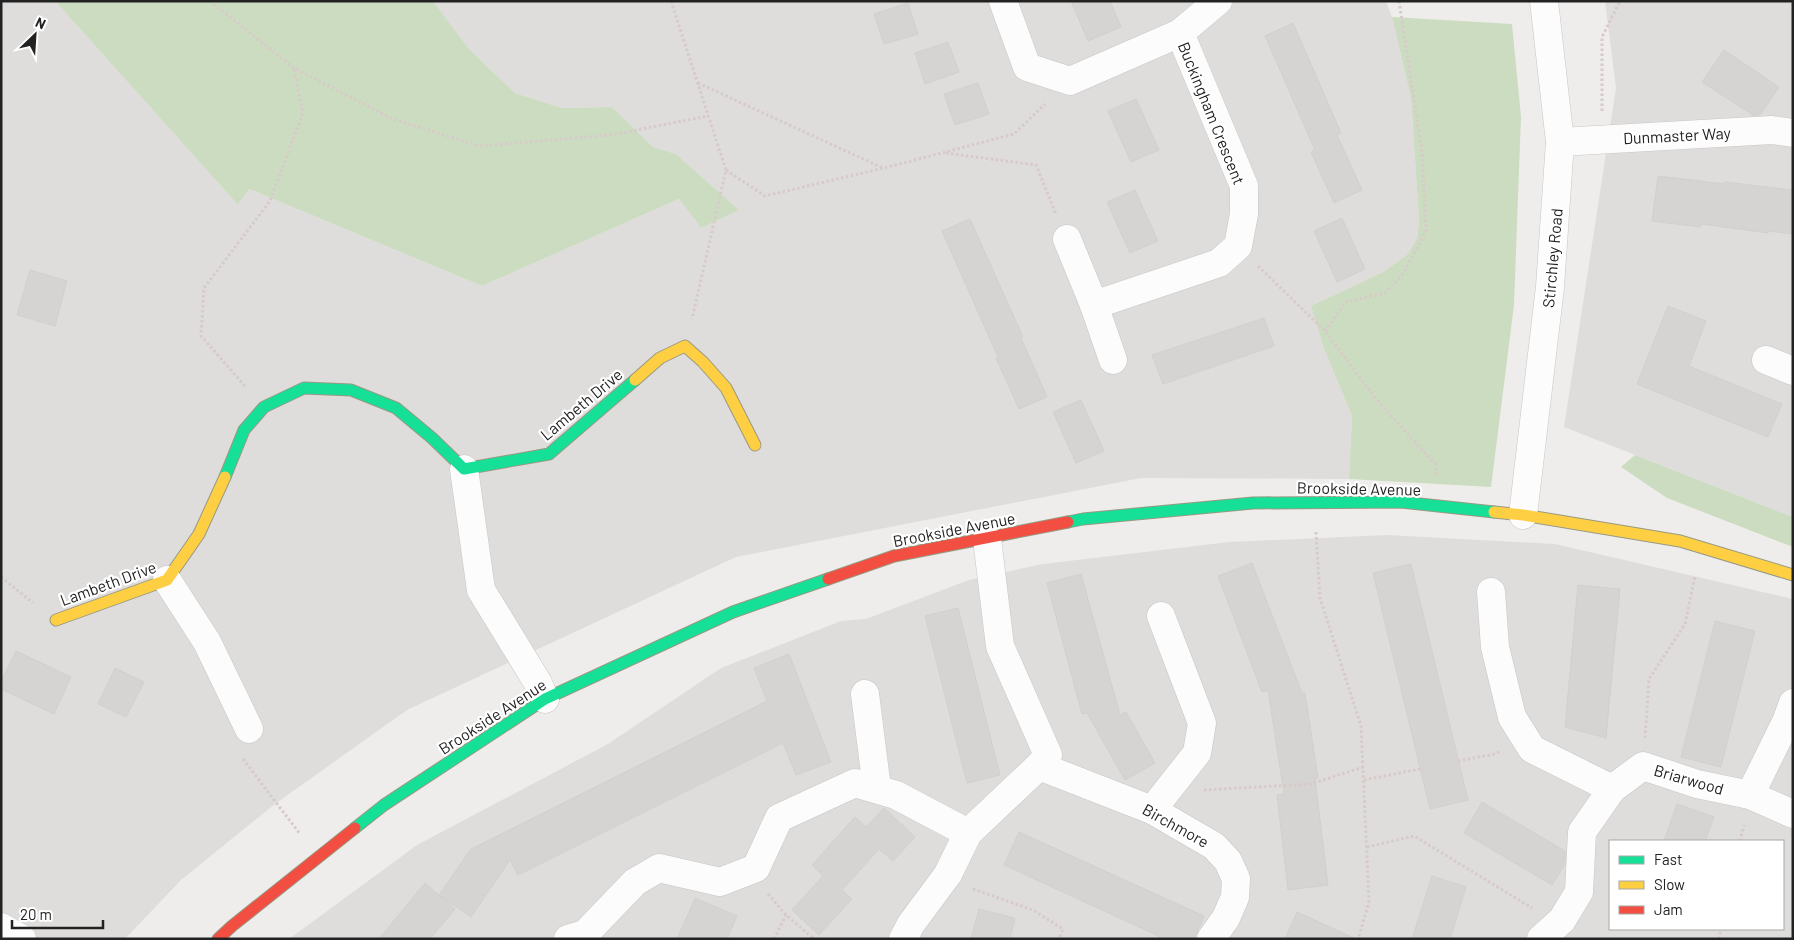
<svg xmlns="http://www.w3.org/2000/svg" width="1794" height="940" font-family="Barlow,sans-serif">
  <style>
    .residential { fill: #dfdddc; fill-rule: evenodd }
    .forest { fill: #ccdcc1 }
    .building { fill: #d6d4d2; stroke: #d2cfcc }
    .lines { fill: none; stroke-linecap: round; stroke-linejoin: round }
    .street-casing { stroke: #c7c6c5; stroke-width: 29 }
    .fast-casing { stroke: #989982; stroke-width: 13 }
    .slow-casing { stroke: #989982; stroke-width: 13 }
    .jam-casing { stroke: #989982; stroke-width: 13 }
    .path { stroke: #d7cac9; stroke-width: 3; stroke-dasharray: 2.5 2.5; stroke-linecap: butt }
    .street { stroke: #fdfcfc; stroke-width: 28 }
    .fast { stroke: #16e098; stroke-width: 11 }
    .slow { stroke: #ffcf43; stroke-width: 11 }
    .jam { stroke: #f24e42; stroke-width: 11 }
    .labels { text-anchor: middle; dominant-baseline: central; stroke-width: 4.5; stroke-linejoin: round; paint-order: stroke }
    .street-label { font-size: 16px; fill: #222; stroke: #fff }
  </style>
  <rect width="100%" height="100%" fill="#efedeb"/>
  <g class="residential">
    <path d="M 1,1 L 55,1 L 238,205 L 249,189 L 482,286 L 679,199 L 701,228 L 739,210 L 676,154 L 653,147 L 612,107 L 562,108 L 515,93 L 469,49 L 433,1 L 1386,1 L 1392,17 L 1411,98 L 1419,221 L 1417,238 L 1408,254 L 1383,272 L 1311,306 L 1323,346 L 1352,416 L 1349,479 L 1141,478 L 736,557 L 407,710 L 275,804 L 181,880 L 125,939 L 1,939 Z"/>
    <path d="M 1605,1 L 1793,1 L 1793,517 L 1564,427 L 1616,88 Z"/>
    <path d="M 1387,535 L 1555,544 L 1793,599 L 1793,939 L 289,939 L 417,845 L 608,744 L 721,668 L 841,621 L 866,619 L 969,580 L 1043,564 L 1229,542 ZM 1610,841 L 1783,841 L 1783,929 L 1610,929 Z"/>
  </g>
  <g class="forest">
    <path d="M 55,1 L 433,1 L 469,49 L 515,93 L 562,108 L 612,107 L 653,147 L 676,154 L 739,210 L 701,228 L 679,199 L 482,286 L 249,189 L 238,205 Z"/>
    <path d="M 1392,17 L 1512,24 L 1521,117 L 1514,305 L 1491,487 L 1349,479 L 1352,416 L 1323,346 L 1311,306 L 1383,272 L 1408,254 L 1417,238 L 1419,221 L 1411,98 Z"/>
    <path d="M 1635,455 L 1793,517 L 1793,547 L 1667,498 L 1621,467 Z"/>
  </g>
  <g class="building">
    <path d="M 1071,1 L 1110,1 L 1121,27 L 1088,41 Z"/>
    <path d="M 908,3 L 918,34 L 884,44 L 874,14 Z"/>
    <path d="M 1293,23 L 1341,133 L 1337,135 L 1362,190 L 1334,203 L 1311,152 L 1315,150 L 1265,36 Z"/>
    <path d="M 948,42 L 959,72 L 925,84 L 915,53 Z"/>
    <path d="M 1724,50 L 1779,87 L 1760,115 L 1753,115 L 1702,82 Z"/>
    <path d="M 978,83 L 989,114 L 955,125 L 944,94 Z"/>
    <path d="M 1136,99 L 1159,150 L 1131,162 L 1108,111 Z"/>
    <path d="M 1658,176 L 1725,184 L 1725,182 L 1793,190 L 1793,234 L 1768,231 L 1768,233 L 1701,224 L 1700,227 L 1652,221 Z"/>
    <path d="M 1135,190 L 1158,241 L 1130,253 L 1107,202 Z"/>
    <path d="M 1342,218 L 1365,269 L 1337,282 L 1314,231 Z"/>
    <path d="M 970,219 L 1023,337 L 1021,338 L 1047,397 L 1019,409 L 996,358 L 998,357 L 942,231 Z"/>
    <path d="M 30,270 L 67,281 L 55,326 L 17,315 Z"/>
    <path d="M 1668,306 L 1706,321 L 1689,366 L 1782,404 L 1768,437 L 1637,384 Z"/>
    <path d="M 1264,318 L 1274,346 L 1163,384 L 1152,355 Z"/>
    <path d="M 1081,400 L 1104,451 L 1076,463 L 1053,412 Z"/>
    <path d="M 1252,563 L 1302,693 L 1305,693 L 1318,778 L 1315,779 L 1328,885 L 1288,890 L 1277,795 L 1284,794 L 1268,690 L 1262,692 L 1218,576 Z"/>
    <path d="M 1411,564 L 1468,800 L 1430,809 L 1373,573 Z"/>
    <path d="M 1081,574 L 1120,715 L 1126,712 L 1155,763 L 1125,780 L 1087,713 L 1082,714 L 1047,583 Z"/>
    <path d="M 1578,585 L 1620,589 L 1606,738 L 1565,727 Z"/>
    <path d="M 958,608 L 1000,775 L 967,783 L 925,616 Z"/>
    <path d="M 1715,621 L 1755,631 L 1721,767 L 1681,757 Z"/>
    <path d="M 16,651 L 71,677 L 54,714 L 1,689 L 1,682 Z"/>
    <path d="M 789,654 L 831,762 L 796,775 L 783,743 L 518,875 L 510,860 L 471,917 L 439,895 L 471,849 L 767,701 L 754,668 Z"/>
    <path d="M 115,668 L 144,682 L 126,717 L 98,704 Z"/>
    <path d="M 1482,802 L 1565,851 L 1565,864 L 1552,885 L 1464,833 Z"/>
    <path d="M 1677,804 L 1714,817 L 1705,841 L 1664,841 Z"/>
    <path d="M 884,808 L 915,837 L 893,861 L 879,849 L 842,890 L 852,899 L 819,935 L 792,910 L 823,876 L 812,865 L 855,817 L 866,827 Z"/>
    <path d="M 1019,832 L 1204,916 L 1194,939 L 1165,939 L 1004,865 Z"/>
    <path d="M 1432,876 L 1466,887 L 1450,939 L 1412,939 Z"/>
    <path d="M 425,883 L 455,909 L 430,939 L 379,939 Z"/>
    <path d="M 695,898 L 737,916 L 727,939 L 677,939 Z"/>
    <path d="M 979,909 L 1015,918 L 1010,939 L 971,939 Z"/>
    <path d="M 1297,912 L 1356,939 L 1285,939 Z"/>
  </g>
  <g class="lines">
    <defs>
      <g id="street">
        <path d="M 1003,1 L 1027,67 L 1070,81 L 1180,33 L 1218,1"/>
        <path d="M 1560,142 L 1772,130 L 1793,133"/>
        <path d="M 1067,239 L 1094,305 L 1113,360"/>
        <path d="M 1094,305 L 1219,263 L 1238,246 L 1244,214 L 1244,186 L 1180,33"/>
        <path d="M 1766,360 L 1793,371"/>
        <path d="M 464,469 L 481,590 L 538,683 L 545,699"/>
        <path d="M 1523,515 L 1550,287 L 1560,142 L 1544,1"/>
        <path d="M 167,580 L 207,642 L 249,729"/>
        <path d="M 1491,592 L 1495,647 L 1512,717 L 1532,749 L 1612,789"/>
        <path d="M 865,694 L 877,789"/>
        <path d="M 1039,766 L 1152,810 L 1214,846 L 1228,861 L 1236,879 L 1235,897 L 1226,918 L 1211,939"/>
        <path d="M 1750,795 L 1786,722 L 1793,703"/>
        <path d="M 1152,810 L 1197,753 L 1202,723 L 1161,616"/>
        <path d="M 1,927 L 22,939"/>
        <path d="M 568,939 L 585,934 L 635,882 L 659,868 L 720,882 L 756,868 L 779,818 L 855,783 L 896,795 L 968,833"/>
        <path d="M 903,939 L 911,924 L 948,874 L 968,833 L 1039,766 L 1048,755 L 1000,646 L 987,539"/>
        <path d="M 1541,939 L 1562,920 L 1579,892 L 1582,832 L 1612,789 L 1643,766 L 1697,784 L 1750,795 L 1793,814"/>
      </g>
      <g id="fast">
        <path d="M 225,477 L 244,430 L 264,407 L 304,388 L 351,390 L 396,408 L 432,438 L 464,469 L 549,454 L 635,380"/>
        <path d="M 1068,522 L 1083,519 L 1253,503 L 1401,502 L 1494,512"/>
        <path d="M 355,828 L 384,805 L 545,699 L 733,612 L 828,579"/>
      </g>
      <g id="slow">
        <path d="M 635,380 L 660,358 L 685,346 L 703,362 L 726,388 L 755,445"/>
        <path d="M 1494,512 L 1523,515 L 1680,541 L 1793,575"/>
        <path d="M 56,620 L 167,580 L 199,534 L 225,477"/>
      </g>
      <g id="jam">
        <path d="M 828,579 L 894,556 L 1068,522"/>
        <path d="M 218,939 L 232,926 L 355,828"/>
      </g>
    </defs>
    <use href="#street" class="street-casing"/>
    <use href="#fast" class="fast-casing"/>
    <use href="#slow" class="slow-casing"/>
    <use href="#jam" class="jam-casing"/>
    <g class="path">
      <path d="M 210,1 L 294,68 L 393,119 L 479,146 L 611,135 L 708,116"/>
      <path d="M 671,1 L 726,170 L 692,319"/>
      <path d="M 698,83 L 883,168"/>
      <path d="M 1602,111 L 1602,37 L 1620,1"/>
      <path d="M 946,153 L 1036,165 L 1056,214"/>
      <path d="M 726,170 L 765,196 L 884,168 L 1014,134 L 1045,104"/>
      <path d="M 1258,266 L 1325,331 L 1375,398 L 1436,465 L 1437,476"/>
      <path d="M 1325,331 L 1346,302 L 1385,293 L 1403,274 L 1426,231 L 1422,152 L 1399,1"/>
      <path d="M 245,386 L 201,336 L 204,288 L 270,201 L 303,113 L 294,69"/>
      <path d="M 1316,532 L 1320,598 L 1361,726 L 1369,902 L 1358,939"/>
      <path d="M 1,577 L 33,603"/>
      <path d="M 1645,738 L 1649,679 L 1685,624 L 1695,576"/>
      <path d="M 243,759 L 300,834"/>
      <path d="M 1458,761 L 1495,754 L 1500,751"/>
      <path d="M 1364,780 L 1420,769"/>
      <path d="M 1204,790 L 1311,784 L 1363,767"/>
      <path d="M 1740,841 L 1744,825"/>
      <path d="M 1367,847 L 1414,836 L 1532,908"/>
      <path d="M 973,889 L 1033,910 L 1063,929 L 1059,939"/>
      <path d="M 768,894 L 786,915 L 814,939"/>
      <path d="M 774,939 L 786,915"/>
      <path d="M 1719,939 L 1721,929"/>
    </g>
    <use href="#street" class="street"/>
    <use href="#fast" class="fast"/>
    <use href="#slow" class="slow"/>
    <use href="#jam" class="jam"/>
  </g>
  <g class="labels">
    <g class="street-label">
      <text transform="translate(1212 113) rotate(68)">Buckingham Crescent</text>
      <text transform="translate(1677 135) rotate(-3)">Dunmaster Way</text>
      <text transform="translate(1552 258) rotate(-85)">Stirchley Road</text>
      <text transform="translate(581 404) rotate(-40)">Lambeth Drive</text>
      <text transform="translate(1359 488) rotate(1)">Brookside Avenue</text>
      <text transform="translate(954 529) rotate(-11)">Brookside Avenue</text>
      <text transform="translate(108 583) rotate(-20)">Lambeth Drive</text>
      <text transform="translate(492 716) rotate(-33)">Brookside Avenue</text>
      <text transform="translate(1689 779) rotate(16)">Briarwood</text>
      <text transform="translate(1176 825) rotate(29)">Birchmore</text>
    </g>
  </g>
  <rect width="1794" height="940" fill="none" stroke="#222222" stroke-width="5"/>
  <rect x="1609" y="840" width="175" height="90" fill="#ffffff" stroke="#a7a7a7"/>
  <rect x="1619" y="856" width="25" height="8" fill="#16e098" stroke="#a7a7a7"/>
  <text x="1654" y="865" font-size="15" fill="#222222">Fast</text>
  <rect x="1619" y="881" width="25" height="8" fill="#ffcf43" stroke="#a7a7a7"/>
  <text x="1654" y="890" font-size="15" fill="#222222">Slow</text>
  <rect x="1619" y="906" width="25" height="8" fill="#f24e42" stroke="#a7a7a7"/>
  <text x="1654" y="915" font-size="15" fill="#222222">Jam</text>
  <g transform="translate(35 35) rotate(25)" stroke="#ffffff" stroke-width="4" paint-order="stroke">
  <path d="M0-4L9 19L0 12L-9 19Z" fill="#222222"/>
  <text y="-8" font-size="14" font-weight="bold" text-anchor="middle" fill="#222222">N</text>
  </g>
  <path d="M12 920v8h91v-8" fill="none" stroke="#222222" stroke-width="2.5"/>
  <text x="20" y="920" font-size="15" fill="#222222" stroke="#ffffff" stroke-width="4" paint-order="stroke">20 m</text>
</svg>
